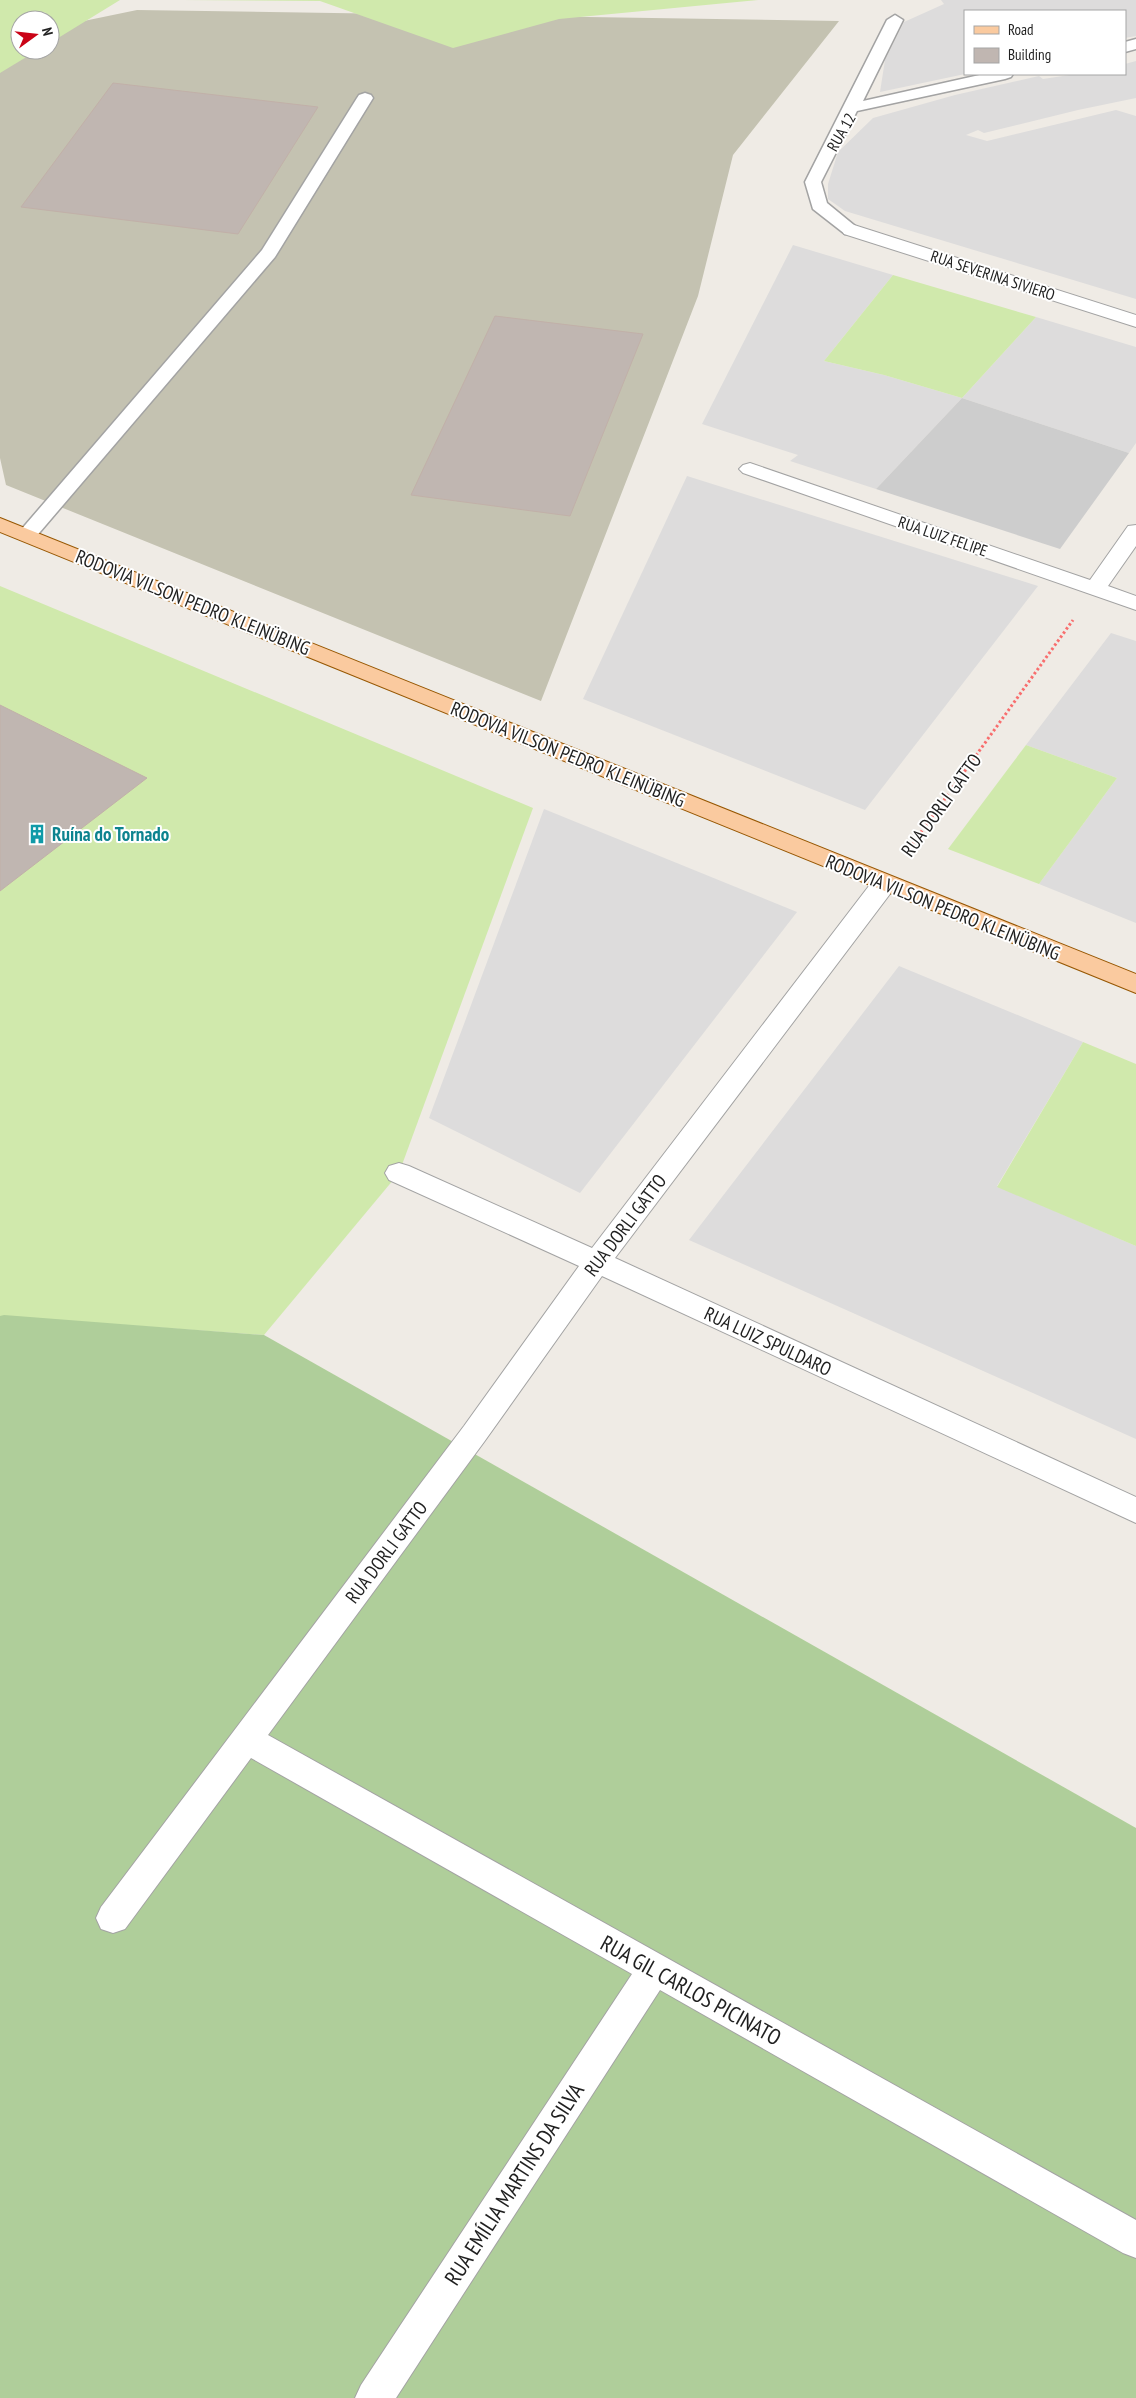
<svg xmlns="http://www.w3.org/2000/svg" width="1136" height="2398" font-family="'PT Sans Narrow',sans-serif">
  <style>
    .residential { fill: #dddcdc }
    .religious { fill: #cdcdcd }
    .construction { fill: #c4c2b1 }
    .grass { fill: #d0e9ac }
    .forest { fill: #afce9a }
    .building { fill: #c0b6b1; stroke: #c1b0a8 }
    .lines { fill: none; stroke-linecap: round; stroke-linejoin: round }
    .service-casing { stroke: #a3a3a3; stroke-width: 3 }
    .minor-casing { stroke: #a3a3a3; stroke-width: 2 }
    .primary-casing { stroke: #975702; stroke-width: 2 }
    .path { stroke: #f86e6e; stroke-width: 3; stroke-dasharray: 2.5 2.5; stroke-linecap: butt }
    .service { fill: #fff; fill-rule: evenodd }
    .minor { fill: #fff; fill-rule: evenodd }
    .primary { fill: #faca9f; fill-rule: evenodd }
    .labels { text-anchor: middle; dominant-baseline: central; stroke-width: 4; stroke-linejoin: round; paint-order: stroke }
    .far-street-label { font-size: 16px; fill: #1f1f1f; stroke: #fff }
    .street-label { font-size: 19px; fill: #1f1f1f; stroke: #fff }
    .culture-label { font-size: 19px; font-weight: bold; fill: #0d838f; stroke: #fff; text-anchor: start }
    .near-street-label { font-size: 22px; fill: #1f1f1f; stroke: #fff }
  </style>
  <rect width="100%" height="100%" fill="#efebe5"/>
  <g class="residential">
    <path d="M 941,0 L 1136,0 L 1136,36 L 1125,38 L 1125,11 L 965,11 L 965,74 L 880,92 L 885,60 L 904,22 L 944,4 Z"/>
    <path d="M 1136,61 L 1136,98 L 1078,110 L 984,133 L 978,130 L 966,135 L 987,141 L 1116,110 L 1136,116 L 1136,299 L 845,211 L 828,199 L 828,184 L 838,152 L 873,118 L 955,95 L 1039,76 L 1043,79 L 1076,74 L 1125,74 L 1125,64 Z"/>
    <path d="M 793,245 L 893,275 L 824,361 L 884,375 L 962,398 L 1036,317 L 1136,347 L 1136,443 L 1129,453 L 962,398 L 876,489 L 790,461 L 798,455 L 702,424 Z"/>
    <path d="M 687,476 L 1038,586 L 865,810 L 583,699 Z"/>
    <path d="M 1111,633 L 1136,641 L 1136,923 L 1039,884 L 1117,778 L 1026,745 Z"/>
    <path d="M 544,809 L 797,912 L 580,1193 L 429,1118 Z"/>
    <path d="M 899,966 L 1083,1042 L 997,1186 L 1136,1246 L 1136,1439 L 689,1240 Z"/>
  </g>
  <path class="religious" d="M 962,398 L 1129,453 L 1060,549 L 876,489 Z"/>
  <path class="construction" d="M 137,10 L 839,21 L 733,155 L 698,296 L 541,701 L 6,485 L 0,458 L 0,39 L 20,50 L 50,50 L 50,28 Z"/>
  <g class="grass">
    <path d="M 0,0 L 120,0 L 50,43 L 50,20 L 20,20 L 20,50 L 38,50 L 0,73 Z"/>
    <path d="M 182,0 L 758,0 L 559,19 L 453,48 L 320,1 Z"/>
    <path d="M 893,275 L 1036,317 L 962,398 L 884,375 L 824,361 Z"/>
    <path d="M 0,586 L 533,808 L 399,1173 L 264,1335 L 0,1316 Z"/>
    <path d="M 1026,745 L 1117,778 L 1039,884 L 948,849 Z"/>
    <path d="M 1083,1042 L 1136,1064 L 1136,1246 L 997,1187 Z"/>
  </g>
  <path class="forest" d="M 4,1315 L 264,1335 L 1136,1828 L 1136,2398 L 0,2398 L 0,1316 Z"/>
  <g class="building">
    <path d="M 113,83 L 318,107 L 238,234 L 21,207 Z"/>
    <path d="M 495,316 L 643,334 L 570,516 L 411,495 Z"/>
    <path d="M 0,705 L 147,778 L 0,891 Z"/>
  </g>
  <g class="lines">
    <defs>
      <g id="service">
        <path d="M 895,15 L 903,20 L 863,101 L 984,74 L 1013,74 L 1011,77 L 1005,79 L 857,111 L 821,182 L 827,203 L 860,230 L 857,234 L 845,234 L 813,209 L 805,182 L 887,20 Z"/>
        <path d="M 1136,39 L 1136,49 L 1125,52 L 1125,42 Z"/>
        <path d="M 365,93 L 371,95 L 373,98 L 275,257 L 34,539 L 27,541 L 20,539 L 17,535 L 20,531 L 262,250 L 357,98 L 359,95 Z"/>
      </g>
      <g id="minor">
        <path d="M 851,224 L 1136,315 L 1136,327 L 844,234 L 842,230 L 844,226 Z"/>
        <path d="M 750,463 L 1090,580 L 1128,526 L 1136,525 L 1136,546 L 1108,586 L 1136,596 L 1136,610 L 743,473 L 739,469 L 743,465 Z"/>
        <path d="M 884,876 L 893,878 L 896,884 L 893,890 L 615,1258 L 1136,1497 L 1136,1523 L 602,1276 L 484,1442 L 268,1735 L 1136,2220 L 1136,2258 L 1123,2253 L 660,1990 L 396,2398 L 355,2398 L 361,2385 L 632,1974 L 251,1758 L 125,1929 L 113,1933 L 101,1929 L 96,1918 L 101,1907 L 464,1426 L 579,1266 L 389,1180 L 385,1173 L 389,1166 L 399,1163 L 409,1166 L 592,1248 L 875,878 Z"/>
      </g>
      <path id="primary" d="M 0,518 L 1136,974 L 1136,993 L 0,532 Z"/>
    </defs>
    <use href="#service" class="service-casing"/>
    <use href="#minor" class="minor-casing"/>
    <use href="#primary" class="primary-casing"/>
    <path class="path" d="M 909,849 L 1073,620"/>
    <use href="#service" class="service"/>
    <use href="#minor" class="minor"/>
    <use href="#primary" class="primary"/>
  </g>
  <defs>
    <symbol id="building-bare" viewBox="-9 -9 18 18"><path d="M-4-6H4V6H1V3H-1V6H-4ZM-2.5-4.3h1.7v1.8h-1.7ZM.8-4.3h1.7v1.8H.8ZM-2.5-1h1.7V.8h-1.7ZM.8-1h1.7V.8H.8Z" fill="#0f9aa8" stroke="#fff" stroke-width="2.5" paint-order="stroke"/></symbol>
  </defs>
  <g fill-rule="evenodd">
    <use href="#building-bare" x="23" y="820" width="28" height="28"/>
  </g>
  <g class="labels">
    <g class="far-street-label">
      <text transform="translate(841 132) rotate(-60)">RUA 12</text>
      <text transform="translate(993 275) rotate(18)">RUA SEVERINA SIVIERO</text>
      <text transform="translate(943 536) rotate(19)">RUA LUIZ FELIPE</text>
    </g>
    <g class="street-label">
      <text transform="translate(193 602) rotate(22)">RODOVIA VILSON PEDRO KLEINÜBING</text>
      <text transform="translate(568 754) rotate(22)">RODOVIA VILSON PEDRO KLEINÜBING</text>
      <text transform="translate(941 805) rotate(-54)">RUA DORLI GATTO</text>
      <text transform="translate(943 907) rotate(22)">RODOVIA VILSON PEDRO KLEINÜBING</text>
      <text transform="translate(625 1225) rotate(-53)">RUA DORLI GATTO</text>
      <text transform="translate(768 1341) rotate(25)">RUA LUIZ SPULDARO</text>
      <text transform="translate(386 1552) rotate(-53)">RUA DORLI GATTO</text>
    </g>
    <g class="culture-label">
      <text x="52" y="834">Ruína do Tornado</text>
    </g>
    <g class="near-street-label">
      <text transform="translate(691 1990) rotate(29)">RUA GIL CARLOS PICINATO</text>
      <text transform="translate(514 2184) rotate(-57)">RUA EMÍLIA MARTINS DA SILVA</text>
    </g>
  </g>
  <rect x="964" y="10" width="162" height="65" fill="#ffffff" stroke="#a5a5a5"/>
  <rect x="974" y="26" width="25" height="8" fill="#faca9f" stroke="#a5a5a5"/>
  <text x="1008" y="35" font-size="15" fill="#1f1f1f">Road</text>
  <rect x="974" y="48" width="25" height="15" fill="#c0b6b1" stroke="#a5a5a5"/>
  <text x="1008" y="60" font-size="15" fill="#1f1f1f">Building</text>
  <g transform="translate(35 35) rotate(75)"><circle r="24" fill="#ffffff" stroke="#a5a5a5"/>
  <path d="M0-4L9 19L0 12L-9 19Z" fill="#ca0317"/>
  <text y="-8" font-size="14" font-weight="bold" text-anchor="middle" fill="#1f1f1f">N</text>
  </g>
</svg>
